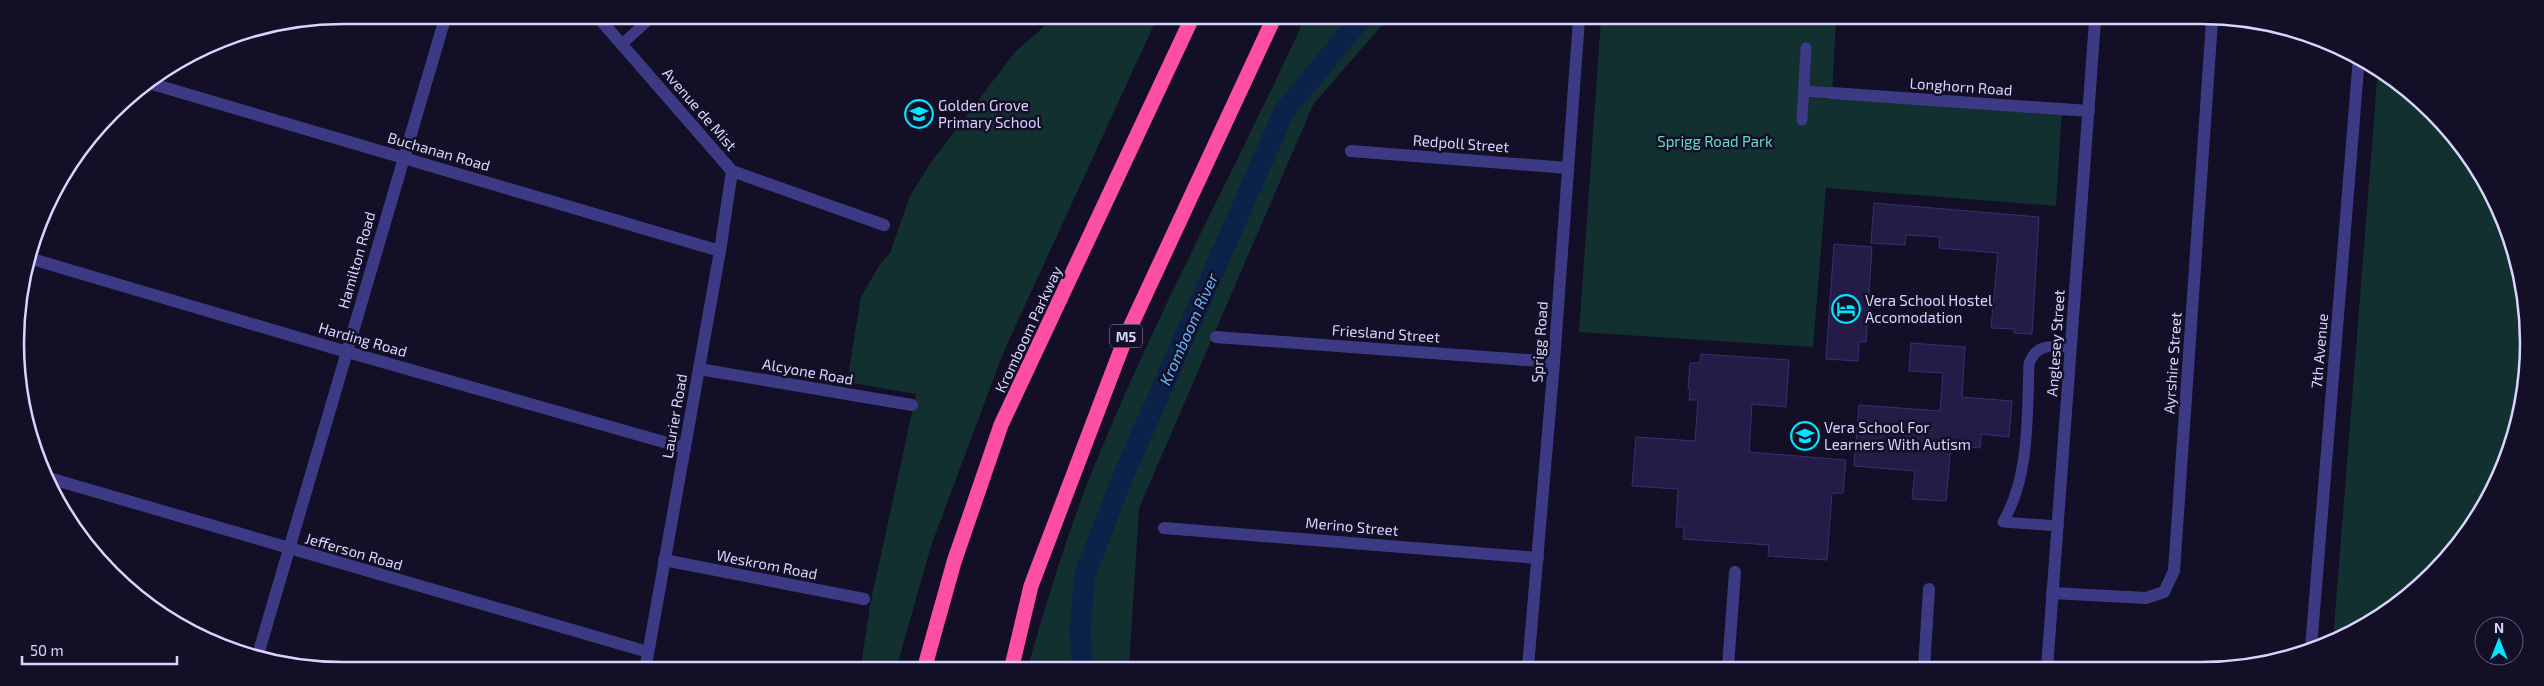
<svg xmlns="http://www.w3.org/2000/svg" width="2544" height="686" font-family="'Exo 2',sans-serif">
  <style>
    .green { fill: #12302f }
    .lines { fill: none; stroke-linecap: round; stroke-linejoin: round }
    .canal { stroke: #0c2248; stroke-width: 21 }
    .building { fill: #241b47; stroke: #3b2d73 }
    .service { stroke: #3d3a85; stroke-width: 11 }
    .minor { stroke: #3d3a85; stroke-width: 12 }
    .motorway { stroke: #ff4fa3; stroke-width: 15 }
    .labels { text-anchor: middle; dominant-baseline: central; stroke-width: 5; stroke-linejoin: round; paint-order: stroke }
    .shield { fill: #130f26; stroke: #9e99be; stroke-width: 1 }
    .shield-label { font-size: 14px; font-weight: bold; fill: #d9d4ff }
    .street-label { font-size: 15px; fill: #d9d4ff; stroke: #130f26 }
    .poi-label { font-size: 15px; fill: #d9d4ff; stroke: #130f26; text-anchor: start }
    .park-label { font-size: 15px; fill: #5fe0c0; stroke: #130f26 }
    .water-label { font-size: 16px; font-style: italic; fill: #62b6ff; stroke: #130f26 }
    .rim { fill: none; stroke: #d9d4ff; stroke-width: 2.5 }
  </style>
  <rect width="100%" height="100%" fill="#130f26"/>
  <g class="green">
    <path d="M 1055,17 L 1157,18 L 1004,351 L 931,546 L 897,666 L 861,666 L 870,605 L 916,394 L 847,382 L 861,297 L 880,264 L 890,253 L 910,196 L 929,165 L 1015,52 Z"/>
    <path d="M 1305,18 L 1388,18 L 1313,105 L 1139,508 L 1129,666 L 1028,666 C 1049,595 1070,523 1099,455 C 1160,306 1238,164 1305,18 Z"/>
    <path d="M 1601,19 L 1836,20 L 1832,93 L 2062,109 L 2056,206 L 1826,188 L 1813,347 L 1579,332 Z"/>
    <path d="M 2378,68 L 2433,111 L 2474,161 L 2504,217 L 2523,279 L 2529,343 L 2523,407 L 2485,507 L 2417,589 L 2346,637 L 2333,641 Z"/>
  </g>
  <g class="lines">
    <path class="canal" d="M 1082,666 L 1080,630 L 1085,574 L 1124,474 L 1284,112 L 1361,18"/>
  </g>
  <g class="building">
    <path d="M 1874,203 L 2039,217 L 2032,334 L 2014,333 L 2014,329 L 1991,328 L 1998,253 L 1939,248 L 1940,237 L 1906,235 L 1905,245 L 1871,243 Z"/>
    <path d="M 1834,244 L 1872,247 L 1866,342 L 1859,342 L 1858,361 L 1826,359 Z"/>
    <path d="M 1911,343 L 1965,347 L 1962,397 L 2012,401 L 2009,437 L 1981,434 L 1980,448 L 1951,445 L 1946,501 L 1912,499 L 1915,471 L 1854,466 L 1859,405 L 1940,411 L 1943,373 L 1909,371 Z"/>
    <path d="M 1701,354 L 1789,360 L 1786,407 L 1752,404 L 1749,452 L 1846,460 L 1843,493 L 1832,493 L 1827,560 L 1768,556 L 1769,545 L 1683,539 L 1684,527 L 1676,527 L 1678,489 L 1632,486 L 1636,437 L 1695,441 L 1698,400 L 1689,400 L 1690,389 L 1688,389 L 1690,363 L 1700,363 Z"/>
  </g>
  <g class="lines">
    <g class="service">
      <path d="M 622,44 L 653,16"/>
      <path d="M 1804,91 L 1832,93"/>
      <path d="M 1802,120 L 1806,48"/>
      <path d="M 2058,526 L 2003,522 C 2030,477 2027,415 2029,364 C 2036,343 2052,346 2071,347"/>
    </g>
    <g class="minor">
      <path d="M 597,16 L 732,171 L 884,225"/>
      <path d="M 149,83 L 720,251"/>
      <path d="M 1832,93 L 2089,111"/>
      <path d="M 1351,151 L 1568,168"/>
      <path d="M 32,259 L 330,347 L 685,448"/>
      <path d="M 1216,337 L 1554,362"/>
      <path d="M 699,369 L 912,405"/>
      <path d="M 52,479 L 648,652"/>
      <path d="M 1164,528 L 1538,558"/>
      <path d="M 664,560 L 864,599"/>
      <path d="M 2052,593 L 2146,598 L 2164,592 L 2174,571 L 2212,21"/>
      <path d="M 2311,648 L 2359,57"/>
      <path d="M 257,658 L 446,15"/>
      <path d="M 646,665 L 720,251 L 732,171"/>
      <path d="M 1528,667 L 1554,362 L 1579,19"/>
      <path d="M 1728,667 L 1735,572"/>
      <path d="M 1924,668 L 1929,589"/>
      <path d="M 2047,668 L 2095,21"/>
    </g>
    <g class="motorway">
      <path d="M 925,666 L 954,562 L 1001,425 L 1192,18"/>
      <path d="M 1012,666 L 1031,586 L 1127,334 L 1274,18"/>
    </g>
  </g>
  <defs>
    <symbol id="school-ring" viewBox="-11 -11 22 22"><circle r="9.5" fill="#130f26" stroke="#00e5ff" stroke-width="1.5"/><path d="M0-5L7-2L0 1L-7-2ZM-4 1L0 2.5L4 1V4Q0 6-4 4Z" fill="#00e5ff"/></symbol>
    <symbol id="hotel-ring" viewBox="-11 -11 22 22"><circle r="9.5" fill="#130f26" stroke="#00e5ff" stroke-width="1.5"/><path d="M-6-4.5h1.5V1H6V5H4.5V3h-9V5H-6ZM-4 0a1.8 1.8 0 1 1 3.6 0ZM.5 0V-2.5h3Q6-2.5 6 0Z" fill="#00e5ff"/></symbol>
  </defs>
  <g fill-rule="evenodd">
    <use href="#school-ring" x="903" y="98" width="32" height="32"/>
    <use href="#hotel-ring" x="1830" y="293" width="32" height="32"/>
    <use href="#school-ring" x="1789" y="420" width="32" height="32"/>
  </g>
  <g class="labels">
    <rect class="shield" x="1110" y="324.5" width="32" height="23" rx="4"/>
    <g class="shield-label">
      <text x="1126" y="336">M5</text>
    </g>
    <g class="street-label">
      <text transform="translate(1961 86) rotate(4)">Longhorn Road</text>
      <text transform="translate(700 109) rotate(49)">Avenue de Mist</text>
      <text transform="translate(1461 143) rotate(4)">Redpoll Street</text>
      <text transform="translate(439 151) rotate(16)">Buchanan Road</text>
      <text transform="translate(356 260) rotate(-74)">Hamilton Road</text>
      <text transform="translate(1028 329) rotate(-65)">Kromboom Parkway</text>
      <text transform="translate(1386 333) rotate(4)">Friesland Street</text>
      <text transform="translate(363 339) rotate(16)">Harding Road</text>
      <text transform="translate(1539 342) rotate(-86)">Sprigg Road</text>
      <text transform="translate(2055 343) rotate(-86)">Anglesey Street</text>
      <text transform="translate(2319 351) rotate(-85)">7th Avenue</text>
      <text transform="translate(2172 363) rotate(-86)">Ayrshire Street</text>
      <text transform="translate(808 371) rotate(10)">Alcyone Road</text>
      <text transform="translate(674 416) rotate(-80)">Laurier Road</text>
      <text transform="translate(1352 526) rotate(5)">Merino Street</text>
      <text transform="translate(354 551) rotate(16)">Jefferson Road</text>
      <text transform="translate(767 564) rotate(11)">Weskrom Road</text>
    </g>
    <g class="poi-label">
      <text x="938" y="105">Golden Grove<tspan x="938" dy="17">Primary School</tspan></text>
      <text x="1865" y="300">Vera School Hostel<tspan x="1865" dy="17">Accomodation</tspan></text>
      <text x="1824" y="427">Vera School For<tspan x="1824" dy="17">Learners With Autism</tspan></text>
    </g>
    <g class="park-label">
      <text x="1715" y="141">Sprigg Road Park</text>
    </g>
    <g class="water-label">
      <text transform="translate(1188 329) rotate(-66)">Kromboom River</text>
    </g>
  </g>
  <path d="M0 0H2544V686H0ZM343 24H2201A319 319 0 0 1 2520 343V343A319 319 0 0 1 2201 662H343A319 319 0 0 1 24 343V343A319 319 0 0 1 343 24Z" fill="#130f26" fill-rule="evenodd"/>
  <path class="rim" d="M343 24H2201A319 319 0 0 1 2520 343V343A319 319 0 0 1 2201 662H343A319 319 0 0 1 24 343V343A319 319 0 0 1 343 24Z"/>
  <g transform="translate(2499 641)"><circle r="24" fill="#130f26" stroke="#625e7d"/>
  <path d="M0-4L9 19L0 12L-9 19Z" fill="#00e5ff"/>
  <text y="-8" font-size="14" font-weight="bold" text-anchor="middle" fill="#d9d4ff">N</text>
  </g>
  <path d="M22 656v8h155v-8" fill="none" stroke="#d9d4ff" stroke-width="2.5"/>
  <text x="30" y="656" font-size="15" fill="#d9d4ff" stroke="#130f26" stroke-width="4" paint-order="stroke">50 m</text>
</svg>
